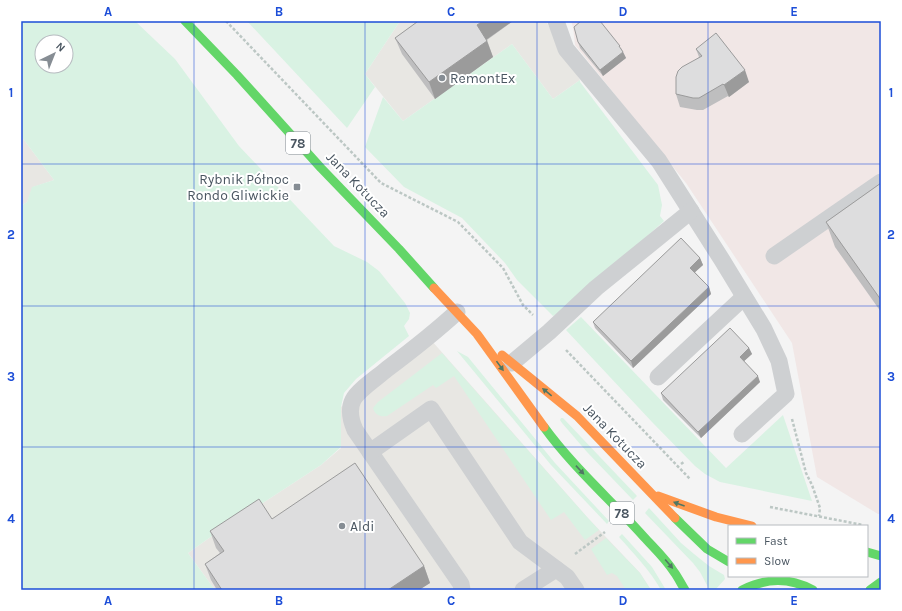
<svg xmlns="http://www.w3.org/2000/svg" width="902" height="611" font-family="Karla,sans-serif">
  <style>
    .commercial { fill: #e8e7e3 }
    .medical { fill: #f1e7e6 }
    .green { fill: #d9f2e3; fill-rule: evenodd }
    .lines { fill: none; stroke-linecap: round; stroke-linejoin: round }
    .path { stroke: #bcc7c4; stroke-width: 2.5; stroke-dasharray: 3 2; stroke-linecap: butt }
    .lane { stroke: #ced0d2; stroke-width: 17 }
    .fast { stroke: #63d668; stroke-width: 9 }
    .slow { stroke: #ff974d; stroke-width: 9 }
    .wall { fill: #bebebf }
    .shaded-wall { fill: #9b9b9b }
    .building { fill: #ddddde; stroke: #9b9b9b }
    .oneway { fill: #507663 }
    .grid { fill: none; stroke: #1d4ed8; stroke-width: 1; stroke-opacity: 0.55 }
    .poi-dot { fill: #868d94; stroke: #fff; stroke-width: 1.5 }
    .labels { text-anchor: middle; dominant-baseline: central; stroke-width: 4; stroke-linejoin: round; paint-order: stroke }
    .shield { fill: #fff; stroke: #808990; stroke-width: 1 }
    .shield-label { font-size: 13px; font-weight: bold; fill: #4a5661 }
    .poi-label { font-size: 14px; fill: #4a5661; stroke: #fff; text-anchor: start }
    .street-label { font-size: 14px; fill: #4a5661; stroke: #fff }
    .neatline { fill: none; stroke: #1d4ed8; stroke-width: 1.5 }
    .grid-label { font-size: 13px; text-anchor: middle; font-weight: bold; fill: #1d4ed8 }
  </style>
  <rect width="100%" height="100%" fill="#f4f4f4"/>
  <g class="commercial">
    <path d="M 400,21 L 546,21 L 580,80 L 553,99 L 512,44 L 403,121 L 365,74 Z"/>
    <path d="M 21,136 L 54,180 L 33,187 L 27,202 L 21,206 Z"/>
    <path d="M 424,332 L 587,517 L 640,573 L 651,590 L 215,590 L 188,553 L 212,536 L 321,465 L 341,448 L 341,407 Z"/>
  </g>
  <path class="medical" d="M 571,21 L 881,21 L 881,514 L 878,514 L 817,477 L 792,343 L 686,183 L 575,45 L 573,27 Z"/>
  <g class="green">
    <path d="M 21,21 L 135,21 L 175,59 L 239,146 L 334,246 L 367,262 L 379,271 L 405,303 L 410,313 L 409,319 L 404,326 L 409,336 L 356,379 L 344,393 L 341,407 L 341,447 L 321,465 L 212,536 L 188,553 L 215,590 L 21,590 L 21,206 L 27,202 L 32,187 L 54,180 L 21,136 ZM 42,42 L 66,42 L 66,66 L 42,66 Z"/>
    <path d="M 247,21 L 400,21 L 365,74 L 375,87 L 347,128 Z"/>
    <path d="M 512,44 L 553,99 L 580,80 L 580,82 L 658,185 L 662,205 L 660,216 L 664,221 L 570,305 L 553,316 L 517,280 L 505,263 L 462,218 L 404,187 L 365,147 L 383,97 L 403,121 Z"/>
    <path d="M 581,317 L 726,468 L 783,415 L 812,501 L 720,482 L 705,474 L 695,466 L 652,422 L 566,330 Z"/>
    <path d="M 457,351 L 468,357 L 555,463 L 609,521 L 607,524 L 551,465 Z"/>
    <path d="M 442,353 L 587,517 L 599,530 L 585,540 L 564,512 L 551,520 L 454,376 L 436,388 L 433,385 L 387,416 C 380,417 375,415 373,408 L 378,402 Z"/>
    <path d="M 561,418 L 563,418 L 637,496 L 633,500 L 587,452 L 562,423 L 560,420 Z"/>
    <path d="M 649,508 L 681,543 L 694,554 L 709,566 L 724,575 L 725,579 L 715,590 L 710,590 L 709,589 L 700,572 L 693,563 L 645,513 Z"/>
    <path d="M 622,534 L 652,567 L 666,590 L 661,590 C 650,570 634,554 619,537 Z"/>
    <path d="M 606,538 L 640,573 L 651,590 L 626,590 L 617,576 L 612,573 L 607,575 L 591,549 Z"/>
  </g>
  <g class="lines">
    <g class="path">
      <path d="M 226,21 L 381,183 L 458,222 L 503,268 L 523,305 L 533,315"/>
      <path d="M 566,350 L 690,479"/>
      <path d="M 792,419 L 806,473 L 812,485 L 820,508 L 819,516"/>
      <path d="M 681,464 L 685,461"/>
      <path d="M 770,507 L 863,525"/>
      <path d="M 575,554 L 605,532"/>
    </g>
    <g class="lane">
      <path d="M 556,21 L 566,49 L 659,161 L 722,260 L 764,329 L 779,361 L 786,394 L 742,434"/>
      <path d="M 774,256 L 881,182"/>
      <path d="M 457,312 C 434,333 411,351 387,369 C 378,377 358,390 353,400 C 348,410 351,421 355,430 L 461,584 L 462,590"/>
      <path d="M 512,363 L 549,332 L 596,288 L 691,211"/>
      <path d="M 658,377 L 744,297"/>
      <path d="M 370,452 L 431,409 L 520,542 L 567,577 L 576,590"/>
      <path d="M 523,590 L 556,569"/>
    </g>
    <g class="fast">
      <path d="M 185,21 L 237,75 L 321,168 L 399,249 L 434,288"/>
      <path d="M 544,427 C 573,467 611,500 644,537 C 654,548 666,559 674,572 C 678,577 681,584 685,590"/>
      <path d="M 675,518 L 707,549 L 729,562"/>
      <path d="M 867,552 L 881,556"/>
      <path d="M 742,590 C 767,578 788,577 813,590"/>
      <path d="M 870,590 L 881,582"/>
    </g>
    <g class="slow">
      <path d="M 434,288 L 477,334 L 544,427"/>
      <path d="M 502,355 L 577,416 L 675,518"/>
      <path d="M 658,496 L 716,517 L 752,526"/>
    </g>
  </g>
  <g class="wall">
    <path d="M 415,21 L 513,21 L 487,40 L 493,57 L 435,99 L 402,54 L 395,38 L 416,23 Z"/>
    <path d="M 578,42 L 621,48 L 626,58 L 603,76 L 580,48 Z"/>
    <path d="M 696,49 L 749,82 L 729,97 L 728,96 L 703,110 L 697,110 L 680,107 L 676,94 L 699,57 Z"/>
    <path d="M 881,183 L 881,312 L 835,247 L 826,222 Z"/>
    <path d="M 700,258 L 703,265 L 695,272 L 709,287 L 711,294 L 633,368 L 595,328 L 593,322 Z"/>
    <path d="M 749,348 L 752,354 L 744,361 L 760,382 L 701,438 L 663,400 L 661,393 Z"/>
    <path d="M 210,531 L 424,566 L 430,583 L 419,590 L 217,590 L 211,580 L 205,564 L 220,553 L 216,548 Z"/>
  </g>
  <g class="shaded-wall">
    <path d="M 483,21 L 513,21 L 483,42 L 477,25 Z"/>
    <path d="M 487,41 L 493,57 L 435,99 L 429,82 Z"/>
    <path d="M 623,52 L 626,58 L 603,76 L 600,70 Z"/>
    <path d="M 745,70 L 749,82 L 729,97 L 724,85 Z"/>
    <path d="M 700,258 L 703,265 L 693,274 L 690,268 Z"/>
    <path d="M 709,287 L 711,294 L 633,368 L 631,361 Z"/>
    <path d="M 749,348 L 752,354 L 742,363 L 740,357 Z"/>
    <path d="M 758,376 L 760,382 L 701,438 L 698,432 Z"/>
    <path d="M 424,566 L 430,583 L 419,590 L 388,590 Z"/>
  </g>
  <g class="building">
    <path d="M 416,21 L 483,21 L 477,25 L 487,41 L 429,82 L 395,38 L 417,22 Z"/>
    <path d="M 581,21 L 600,21 L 620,46 L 619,46 L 623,52 L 600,70 L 578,42 L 574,27 Z"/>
    <path d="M 716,33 L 745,70 L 724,85 L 723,84 L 699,98 L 693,98 L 676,94 L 676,77 L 678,71 L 682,67 L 702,56 L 696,49 Z"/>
    <path d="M 881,183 L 881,300 L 826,222 Z"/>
    <path d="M 681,238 L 700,258 L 690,268 L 709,287 L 631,361 L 593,322 Z"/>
    <path d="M 730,328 L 749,348 L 740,357 L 758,376 L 698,432 L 661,393 Z"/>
    <path d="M 355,463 L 424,566 L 388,590 L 222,590 L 205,564 L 224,551 L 210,531 L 259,499 L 272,519 Z"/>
  </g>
  <defs><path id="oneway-solid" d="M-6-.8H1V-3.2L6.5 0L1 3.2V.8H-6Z"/></defs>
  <g class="oneway">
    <use href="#oneway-solid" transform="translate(500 366) rotate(54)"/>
    <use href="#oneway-solid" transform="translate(547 392) rotate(-141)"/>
    <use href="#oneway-solid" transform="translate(580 470) rotate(47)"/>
    <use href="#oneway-solid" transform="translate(679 504) rotate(-160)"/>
    <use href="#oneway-solid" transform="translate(669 564) rotate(50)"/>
  </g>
  <path class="grid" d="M 194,21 L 194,590M 365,21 L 365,590M 537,21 L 537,590M 708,21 L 708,590M 21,164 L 881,164M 21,306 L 881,306M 21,447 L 881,447"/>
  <g class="poi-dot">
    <circle cx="442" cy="78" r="4"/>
    <rect x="293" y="183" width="8" height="8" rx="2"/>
    <circle cx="342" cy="526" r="4"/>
  </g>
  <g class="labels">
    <g class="shield">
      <rect x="286" y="132" width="24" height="22" rx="3"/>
      <rect x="610" y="502" width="24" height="22" rx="3"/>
    </g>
    <g class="shield-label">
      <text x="298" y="143">78</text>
      <text x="622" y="513">78</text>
    </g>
    <g class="poi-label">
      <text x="450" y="78">RemontEx</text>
      <text x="289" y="179" text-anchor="end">Rybnik Północ<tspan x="289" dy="16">Rondo Gliwickie</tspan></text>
      <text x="350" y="526">Aldi</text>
    </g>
    <g class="street-label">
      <text transform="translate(358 185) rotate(46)">Jana Kotucza</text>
      <text transform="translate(615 436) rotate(46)">Jana Kotucza</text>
    </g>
  </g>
  <rect width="902" height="611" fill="none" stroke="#ffffff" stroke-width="44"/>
  <rect x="728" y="525" width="140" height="52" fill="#ffffff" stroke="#b7bbc0"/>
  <rect x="736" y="538" width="20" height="6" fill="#63d668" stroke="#b7bbc0"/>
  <text x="764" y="545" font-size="12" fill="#4a5661">Fast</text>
  <rect x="736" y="558" width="20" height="6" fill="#ff974d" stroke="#b7bbc0"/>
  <text x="764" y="565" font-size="12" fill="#4a5661">Slow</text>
  <g transform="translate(54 54) rotate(43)"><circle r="19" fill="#ffffff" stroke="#b7bbc0"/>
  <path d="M0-3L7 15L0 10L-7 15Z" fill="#868d94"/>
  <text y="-6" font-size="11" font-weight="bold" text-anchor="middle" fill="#4a5661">N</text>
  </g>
  <rect x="22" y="22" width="858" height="567" class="neatline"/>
  <g class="grid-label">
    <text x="108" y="16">A</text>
    <text x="279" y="16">B</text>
    <text x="451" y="16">C</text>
    <text x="623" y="16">D</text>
    <text x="794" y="16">E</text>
    <text x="11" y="97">1</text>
    <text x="891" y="97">1</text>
    <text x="11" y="239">2</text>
    <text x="891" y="239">2</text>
    <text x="11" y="381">3</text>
    <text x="891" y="381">3</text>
    <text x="11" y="523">4</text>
    <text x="891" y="523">4</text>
    <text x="108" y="605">A</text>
    <text x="279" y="605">B</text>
    <text x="451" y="605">C</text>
    <text x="623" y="605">D</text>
    <text x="794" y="605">E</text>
  </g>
</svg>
